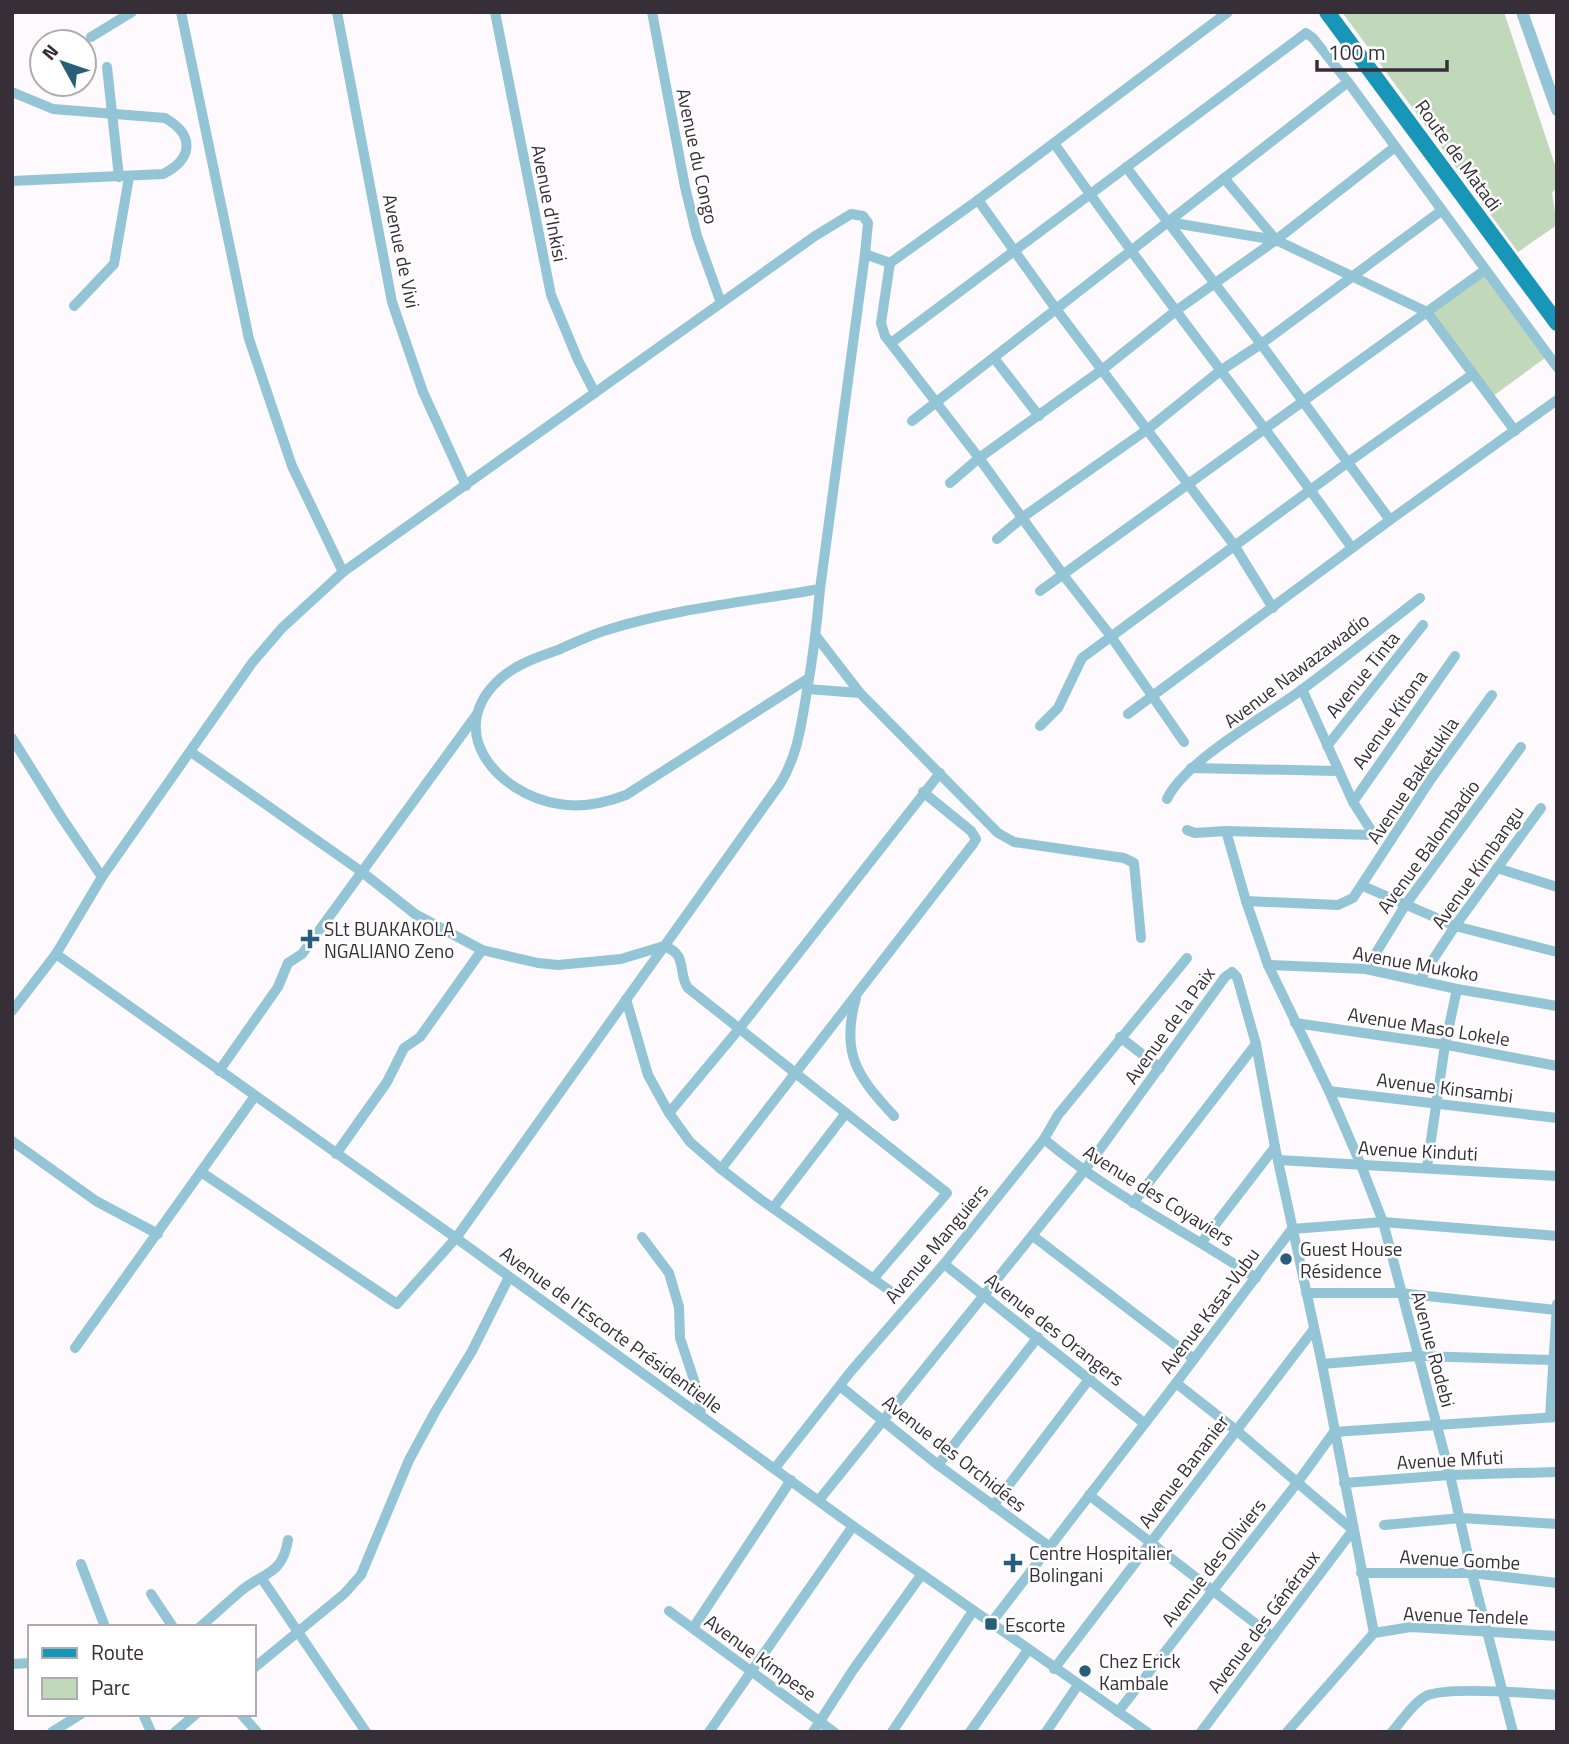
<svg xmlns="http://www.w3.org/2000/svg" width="1569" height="1744" font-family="'Titillium Web',sans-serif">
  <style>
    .green { fill: #c1d8bb }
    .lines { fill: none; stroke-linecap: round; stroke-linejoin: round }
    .minor { stroke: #93c5d7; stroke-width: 10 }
    .tertiary { stroke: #93c5d7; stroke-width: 12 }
    .primary { stroke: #1896b7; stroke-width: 16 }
    .poi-dot { fill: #285e79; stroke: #fff; stroke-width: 2.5 }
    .labels { text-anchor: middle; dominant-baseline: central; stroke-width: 5; stroke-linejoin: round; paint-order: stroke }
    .street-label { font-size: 19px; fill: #372f37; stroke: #fff }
    .poi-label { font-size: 19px; fill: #372f37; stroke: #fff; text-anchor: start }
  </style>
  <rect width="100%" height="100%" fill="#fdf9fd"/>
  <g class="green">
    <path d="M 1342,12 L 1504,12 L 1557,171 L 1557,187 L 1552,193 L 1557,225 L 1518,252 Z"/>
    <path d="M 1485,275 L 1545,358 L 1493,396 L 1433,313 Z"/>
  </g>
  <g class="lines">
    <g class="minor">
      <path d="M 181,12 L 249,339 L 292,466 L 343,572"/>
      <path d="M 337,12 L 392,302 L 423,392 L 466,486"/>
      <path d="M 495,12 L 551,295 L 578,360 L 595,393"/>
      <path d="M 652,12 L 685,187 L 697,236 L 721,303"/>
      <path d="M 91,37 L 132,12"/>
      <path d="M 107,67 L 119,177"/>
      <path d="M 12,92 L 53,109 L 165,118 C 195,135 193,159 163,174 L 12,181"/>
      <path d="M 1054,143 C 1149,281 1255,411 1352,548"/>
      <path d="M 1126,167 L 1261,344 L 1390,520"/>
      <path d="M 1224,178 L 1276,240"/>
      <path d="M 978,200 L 1056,309 L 1234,545 L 1273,608"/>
      <path d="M 1168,222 L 1276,240 L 1427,312 L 1515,431"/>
      <path d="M 865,254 L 890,263 L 881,323 L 885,336 L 979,458 L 1064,576 L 1110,635 L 1184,742"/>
      <path d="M 890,263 L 978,200 L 1228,12"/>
      <path d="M 74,306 L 114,264 L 129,177"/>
      <path d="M 891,343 L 1306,33 L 1313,38 L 1348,82 L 1557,367"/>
      <path d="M 994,358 L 1039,416"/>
      <path d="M 912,421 L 1348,82"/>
      <path d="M 950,483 L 979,458 L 1103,369 L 1177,310 L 1276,240 L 1395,147"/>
      <path d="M 997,539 L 1023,517 L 1148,429 L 1220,371 L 1261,344 L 1441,211"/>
      <path d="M 1040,591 L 1485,270"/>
      <path d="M 816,636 L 860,693 L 998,833 L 1014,842 L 1124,858 L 1134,863 L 1141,938"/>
      <path d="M 809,678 L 626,795 C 605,803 582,808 559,804 C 497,794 442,730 501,678 C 517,664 538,657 558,650 C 574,643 590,635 607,630 C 672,609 752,601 820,589"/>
      <path d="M 807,689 L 860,693"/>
      <path d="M 1302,689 L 1353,802 L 1376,838"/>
      <path d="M 1128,714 L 1390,520 L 1557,400"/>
      <path d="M 1040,726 L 1058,708 L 1082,658 L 1347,463 L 1473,374"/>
      <path d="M 12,738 L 62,818 L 102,877"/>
      <path d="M 1327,746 L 1423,625"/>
      <path d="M 191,752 L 362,872 L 415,914 L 482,950 L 538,963 L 558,965 L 621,959 L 664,946 C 689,955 677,973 688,988 L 947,1193 L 873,1279"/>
      <path d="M 1191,768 L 1337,771"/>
      <path d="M 1167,799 C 1185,761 1264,717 1300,691 C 1341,661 1380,629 1420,598"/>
      <path d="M 1353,802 L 1455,656"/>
      <path d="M 1187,830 L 1195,833 L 1226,831 L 1373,835"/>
      <path d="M 1226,831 L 1246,901 L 1268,965 L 1329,1091 L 1361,1165 L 1383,1222 L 1450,1475 L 1472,1573 L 1513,1732"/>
      <path d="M 1497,868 L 1557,887"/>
      <path d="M 1363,886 L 1455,926 L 1557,952"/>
      <path d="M 1246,901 L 1338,905 L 1353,898 L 1431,779 L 1492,695"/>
      <path d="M 56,954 L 456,1238 L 853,1526 L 1147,1732"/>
      <path d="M 1268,965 L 1366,969 L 1457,989 L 1557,1006"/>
      <path d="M 1366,969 L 1406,904 L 1521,747"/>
      <path d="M 1419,981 L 1455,926 L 1541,808"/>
      <path d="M 856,998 C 840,1054 858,1077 894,1116"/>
      <path d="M 626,999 L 648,1075 L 669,1113 L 690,1142 L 721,1169 L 760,1199 L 896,1295"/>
      <path d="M 12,1011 L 56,954 L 102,877 L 252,663 L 282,628 L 343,572 L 815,236 L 851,214 L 863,216 L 868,223 L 865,254 L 820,589 C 817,623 813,657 807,691 C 801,725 798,755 780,784 L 456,1238 L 397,1304 L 201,1172"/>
      <path d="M 1295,1023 L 1453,1046 L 1557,1066"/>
      <path d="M 1120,1037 L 1160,1068"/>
      <path d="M 219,1071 L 278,987 L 288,963 L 302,954 L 477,714"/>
      <path d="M 1329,1091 L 1557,1118"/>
      <path d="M 669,1113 L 739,1029 L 940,773"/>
      <path d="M 1044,1139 C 1109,1194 1186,1231 1256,1278"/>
      <path d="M 12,1141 L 96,1201 L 158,1234"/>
      <path d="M 336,1154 L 387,1082 L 404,1048 L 420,1037 L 482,950"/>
      <path d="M 1278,1160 L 1557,1176"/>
      <path d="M 1427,1167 L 1445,1045 L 1457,989"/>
      <path d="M 721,1169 L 973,844 L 976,839 L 971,831 L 923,792"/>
      <path d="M 1133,1203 L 1256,1044"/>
      <path d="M 773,1208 L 846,1113"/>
      <path d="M 1033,1236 L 1194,1359"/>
      <path d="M 642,1237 L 669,1273 L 679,1307 L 680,1338 L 699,1395 L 701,1415"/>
      <path d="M 1202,1242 L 1275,1147"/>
      <path d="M 944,1264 L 1144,1423"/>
      <path d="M 1306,1293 L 1400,1293 L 1556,1310"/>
      <path d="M 75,1348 L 255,1096"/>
      <path d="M 1322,1364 L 1419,1356 L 1553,1360"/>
      <path d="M 1176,1383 L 1236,1430 L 1353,1530 L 1201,1732"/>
      <path d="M 840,1386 L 938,1465 L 1050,1547"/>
      <path d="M 1550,1417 L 1557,1304"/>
      <path d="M 938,1465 L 1038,1337"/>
      <path d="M 775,1468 L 852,1370 L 944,1264 L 1044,1139 L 1058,1115 L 1187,958"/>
      <path d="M 1344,1483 L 1450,1475 L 1557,1472"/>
      <path d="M 1089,1495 L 1273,1637"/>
      <path d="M 819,1500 L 1084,1171 L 1225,977 L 1232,972 L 1237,977 L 1256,1044 L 1275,1147 L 1322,1364 L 1374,1633"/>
      <path d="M 993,1506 L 1090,1378"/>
      <path d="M 1384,1525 L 1461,1518 L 1557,1524"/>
      <path d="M 81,1564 L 105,1627"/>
      <path d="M 1361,1573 L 1472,1573 L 1557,1583"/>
      <path d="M 262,1579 L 366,1732"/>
      <path d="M 151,1594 L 173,1627"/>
      <path d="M 669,1611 L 834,1732"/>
      <path d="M 991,1623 L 1176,1383 L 1292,1229 L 1383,1222 L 1557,1236"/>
      <path d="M 200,1627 C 214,1615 228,1602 242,1590 C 266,1571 282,1575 288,1540"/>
      <path d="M 693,1628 L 791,1480"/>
      <path d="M 1374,1633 L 1411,1627 L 1557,1636"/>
      <path d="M 12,1664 L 30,1663"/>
      <path d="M 254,1668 L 344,1594 L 361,1575 L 409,1460 L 435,1412 L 472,1351 L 509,1277"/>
      <path d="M 1054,1669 L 1314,1329"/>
      <path d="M 1118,1712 L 1297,1483 L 1334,1432 L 1557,1417"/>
      <path d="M 143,1714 L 151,1732"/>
      <path d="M 241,1714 L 257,1732"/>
      <path d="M 52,1732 L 81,1714"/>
      <path d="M 175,1732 L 196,1714"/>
      <path d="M 709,1732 L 853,1526"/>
      <path d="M 813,1732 L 853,1670 L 922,1574"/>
      <path d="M 892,1732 L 973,1611"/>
      <path d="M 970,1732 L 1028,1650"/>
      <path d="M 1046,1732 L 1078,1685"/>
      <path d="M 1287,1732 L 1374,1633"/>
      <path d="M 1392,1732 C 1402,1721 1412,1704 1426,1696 C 1445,1686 1531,1693 1557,1695"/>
    </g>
    <path class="tertiary" d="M 1522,12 L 1557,110"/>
    <path class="primary" d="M 1327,12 L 1557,323"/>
  </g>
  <g class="poi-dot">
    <path d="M306.5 928.5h7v7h7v7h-7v7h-7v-7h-7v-7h7z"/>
    <circle cx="1286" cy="1259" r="7"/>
    <path d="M1009.5 1552.5h7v7h7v7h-7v7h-7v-7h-7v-7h7z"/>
    <rect x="984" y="1617" width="14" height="14" rx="3.5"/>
    <circle cx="1085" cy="1671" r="7"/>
  </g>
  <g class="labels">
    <g class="street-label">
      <text transform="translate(1459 155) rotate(54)">Route de Matadi</text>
      <text transform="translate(698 156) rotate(78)">Avenue du Congo</text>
      <text transform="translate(550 203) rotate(79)">Avenue d'Inkisi</text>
      <text transform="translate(402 251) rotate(78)">Avenue de Vivi</text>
      <text transform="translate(1296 670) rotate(-37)">Avenue Nawazawadio</text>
      <text transform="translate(1362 674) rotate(-51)">Avenue Tinta</text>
      <text transform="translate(1389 719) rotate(-55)">Avenue Kitona</text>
      <text transform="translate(1412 780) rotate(-56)">Avenue Baketukila</text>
      <text transform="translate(1428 846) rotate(-54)">Avenue Balombadio</text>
      <text transform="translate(1477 867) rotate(-55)">Avenue Kimbangu</text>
      <text transform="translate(1416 963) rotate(10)">Avenue Mukoko</text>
      <text transform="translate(1169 1025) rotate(-54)">Avenue de la Paix</text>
      <text transform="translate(1429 1026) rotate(9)">Avenue Maso Lokele</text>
      <text transform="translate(1445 1087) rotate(7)">Avenue Kinsambi</text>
      <text transform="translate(1418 1150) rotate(3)">Avenue Kinduti</text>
      <text transform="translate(1159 1195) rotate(32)">Avenue des Coyaviers</text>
      <text transform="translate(936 1243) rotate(-50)">Avenue Manguiers</text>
      <text transform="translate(1209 1310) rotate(-53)">Avenue Kasa-Vubu</text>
      <text transform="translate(612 1329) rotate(36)">Avenue de l'Escorte Présidentielle</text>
      <text transform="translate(1055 1329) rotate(38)">Avenue des Orangers</text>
      <text transform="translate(1434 1349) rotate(75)">Avenue Rodebi</text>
      <text transform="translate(955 1453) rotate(38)">Avenue des Orchidées</text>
      <text transform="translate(1450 1459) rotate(-3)">Avenue Mfuti</text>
      <text transform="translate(1183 1471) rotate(-53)">Avenue Bananier</text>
      <text transform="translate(1460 1559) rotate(3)">Avenue Gombe</text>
      <text transform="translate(1213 1562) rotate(-52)">Avenue des Oliviers</text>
      <text transform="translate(1466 1615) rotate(2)">Avenue Tendele</text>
      <text transform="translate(1263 1621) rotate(-53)">Avenue des Généraux</text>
      <text transform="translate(761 1657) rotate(36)">Avenue Kimpese</text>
    </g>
    <g class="poi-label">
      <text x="324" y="928">SLt BUAKAKOLA<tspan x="324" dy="22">NGALIANO Zeno</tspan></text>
      <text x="1300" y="1248">Guest House<tspan x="1300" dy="22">Résidence</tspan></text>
      <text x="1029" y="1552">Centre Hospitalier<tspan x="1029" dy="22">Bolingani</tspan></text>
      <text x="1005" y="1624">Escorte</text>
      <text x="1099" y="1660">Chez Erick<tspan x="1099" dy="22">Kambale</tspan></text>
    </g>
  </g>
  <rect width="1569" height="1744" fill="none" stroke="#372f37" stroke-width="28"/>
  <rect x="28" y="1625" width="228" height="91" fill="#ffffff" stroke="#afacaf" stroke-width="2"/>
  <rect x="42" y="1648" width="35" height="10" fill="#1896b7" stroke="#afacaf" stroke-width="2"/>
  <text x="91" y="1660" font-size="21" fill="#372f37">Route</text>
  <rect x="42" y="1678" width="35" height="21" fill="#c1d8bb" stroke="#afacaf" stroke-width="2"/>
  <text x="91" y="1695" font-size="21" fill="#372f37">Parc</text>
  <g transform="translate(63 63) rotate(310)"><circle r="33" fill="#ffffff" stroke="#afacaf" stroke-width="2"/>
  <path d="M0-5L12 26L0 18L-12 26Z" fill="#285e79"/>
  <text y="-10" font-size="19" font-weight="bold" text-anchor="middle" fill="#372f37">N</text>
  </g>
  <path d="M1317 60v10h130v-10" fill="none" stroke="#372f37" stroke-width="3.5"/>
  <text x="1328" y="60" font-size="21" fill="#372f37" stroke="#ffffff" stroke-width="5" paint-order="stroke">100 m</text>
</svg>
